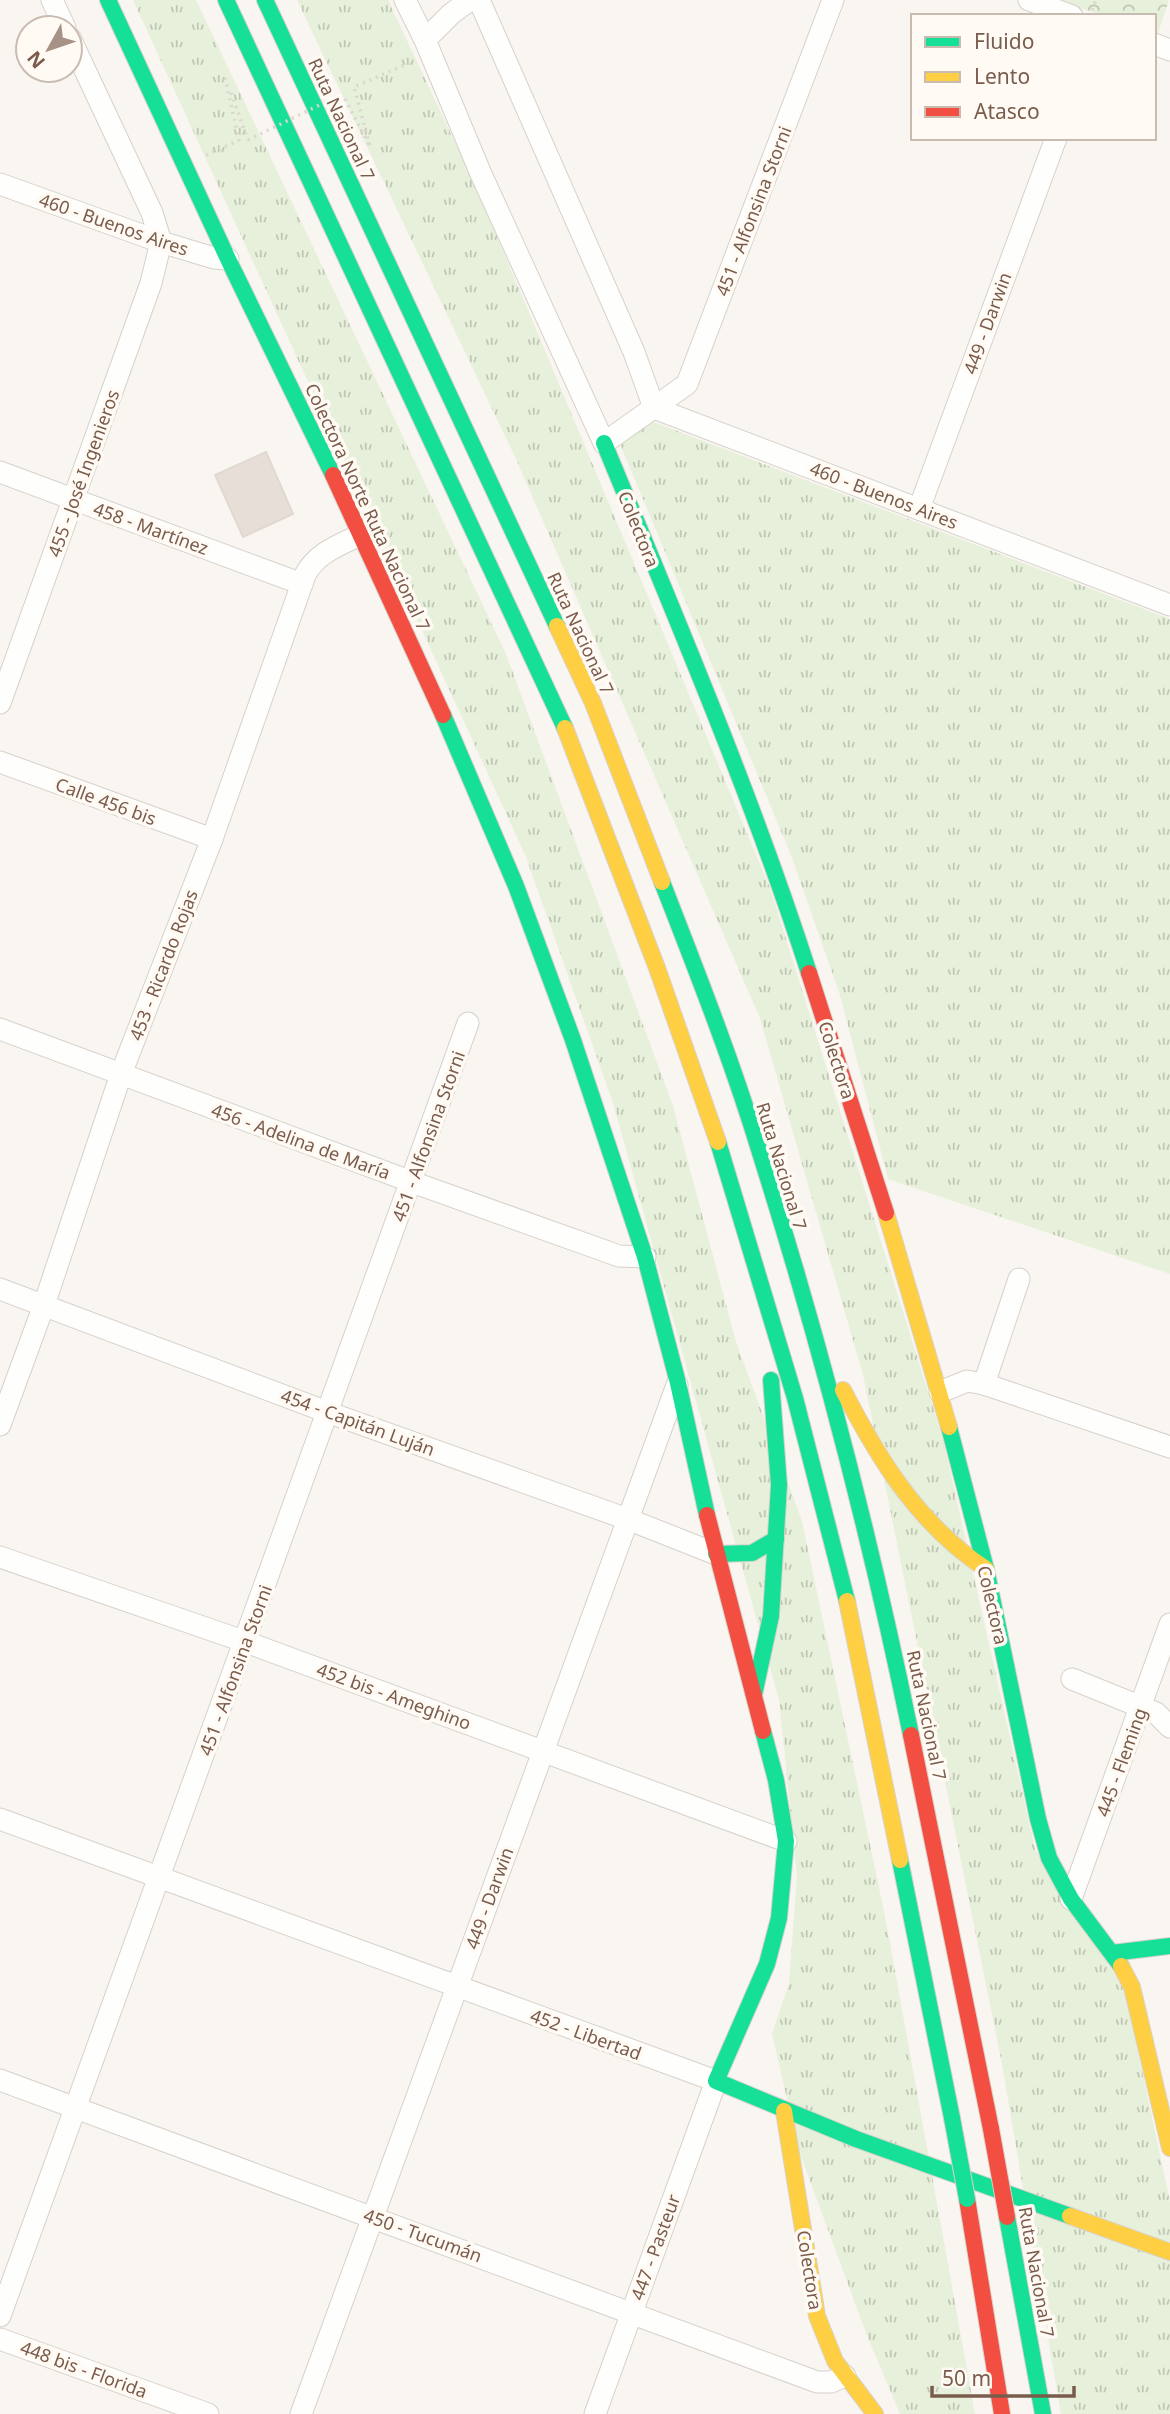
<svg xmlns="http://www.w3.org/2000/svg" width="1170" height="2414" font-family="'Noto Sans',sans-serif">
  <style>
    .grass { fill: url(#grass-tufts) }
    .park { fill: url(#park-crowns) }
    .building { fill: #e6ded7; stroke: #e2d8d2; stroke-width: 2 }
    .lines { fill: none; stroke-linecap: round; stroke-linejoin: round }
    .street-casing { stroke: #d7d1cb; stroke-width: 23 }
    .fast-casing { stroke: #d9d2cb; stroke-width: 18 }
    .slow-casing { stroke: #d9d2cb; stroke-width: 18 }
    .jam-casing { stroke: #d9d2cb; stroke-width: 18 }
    .path { stroke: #dcd5d0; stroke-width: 3.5; stroke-dasharray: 2 5; stroke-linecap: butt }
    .street { stroke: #fefefd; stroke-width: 21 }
    .fast { stroke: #16e098; stroke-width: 16 }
    .slow { stroke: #ffcf43; stroke-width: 16 }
    .jam { stroke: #f24e42; stroke-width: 16 }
    .fast-bridge-casing { stroke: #dad1cc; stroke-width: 18; stroke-linecap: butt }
    .jam-bridge-casing { stroke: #dad1cc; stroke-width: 18; stroke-linecap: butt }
    .path-bridge { stroke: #dcd5d0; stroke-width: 3.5; stroke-dasharray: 2 5; stroke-linecap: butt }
    .fast-bridge { stroke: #16e098; stroke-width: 16 }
    .jam-bridge { stroke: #f24e42; stroke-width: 16 }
    .labels { text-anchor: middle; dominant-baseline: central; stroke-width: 7; stroke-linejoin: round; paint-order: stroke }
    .street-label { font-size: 18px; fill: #7a5c4d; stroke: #fffaf3 }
  </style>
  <defs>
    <pattern id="grass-tufts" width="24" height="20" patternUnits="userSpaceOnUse" patternTransform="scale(1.75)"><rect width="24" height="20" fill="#e7f0db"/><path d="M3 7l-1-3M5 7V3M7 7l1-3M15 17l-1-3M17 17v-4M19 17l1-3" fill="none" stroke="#c0c6b4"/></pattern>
    <pattern id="park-crowns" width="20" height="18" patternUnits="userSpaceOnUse" patternTransform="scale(1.75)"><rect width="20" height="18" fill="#e7f0db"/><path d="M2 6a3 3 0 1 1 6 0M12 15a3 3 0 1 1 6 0" fill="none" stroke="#c0c6b4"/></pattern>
  </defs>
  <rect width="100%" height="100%" fill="#f9f5f0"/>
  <g class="grass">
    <path d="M 133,0 L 196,0 L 506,654 L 673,1106 L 736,1342 L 802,1521 L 886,1921 L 975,2414 L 900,2414 L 866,2333 L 799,2151 L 772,2034 L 789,1983 L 797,1876 L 779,1700 L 613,1103 L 526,857 Z"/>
    <path d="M 297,0 L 388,0 L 481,198 L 770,888 L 943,1439 L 1035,1849 L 1125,1991 L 1170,2202 L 1170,2414 L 1061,2414 L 1002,2064 L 863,1375 L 760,1018 L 516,459 Z"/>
    <path d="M 643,418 L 1170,619 L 1170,1274 L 888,1179 L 840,995 L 791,855 L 618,439 Z"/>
  </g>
  <path class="park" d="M 1056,0 L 1169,0 L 1158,33 L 1154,32 L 1154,16 L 1104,16 Z"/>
  <path class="building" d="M 266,452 L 293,514 L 243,537 L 215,475 Z"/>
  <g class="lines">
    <defs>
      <g id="street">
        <path d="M 52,0 L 65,28"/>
        <path d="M 405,0 L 425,40 L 481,174 L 604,443 L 687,384 L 833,0"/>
        <path d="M 479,0 L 634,352 L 654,408"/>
        <path d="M 1029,0 L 1072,16"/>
        <path d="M 70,38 L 152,213 L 161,242"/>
        <path d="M 425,40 L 451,14 L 470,0"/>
        <path d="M 1154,44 L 1170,50"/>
        <path d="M 0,184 L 161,242 L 214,258 L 228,259"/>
        <path d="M 654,408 L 1170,605"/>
        <path d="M 0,472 L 302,584"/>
        <path d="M 919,509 L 1056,138"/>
        <path d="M 0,703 L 151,283 L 161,242"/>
        <path d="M 0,762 L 212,839"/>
        <path d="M 0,1029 L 412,1182 L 619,1256 L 645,1257"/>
        <path d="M 0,1289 L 327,1412 L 630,1520 L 716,1554"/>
        <path d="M 984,1384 L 1019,1279"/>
        <path d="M 940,1392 L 967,1381 L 984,1384 L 1170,1447"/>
        <path d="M 0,1425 L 44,1305 L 121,1074 L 212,839 L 305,575 C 317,552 340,545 362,534"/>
        <path d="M 0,1557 L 246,1642 L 786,1841"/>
        <path d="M 1072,1679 L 1156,1713 L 1170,1727"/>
        <path d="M 0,1819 L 716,2081 L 595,2414"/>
        <path d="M 1071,1899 L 1170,1624"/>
        <path d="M 0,2080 L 817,2382 L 831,2382 L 845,2376"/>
        <path d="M 0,2316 L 468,1023"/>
        <path d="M 0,2339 L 208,2414"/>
        <path d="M 301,2414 L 677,1385"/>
      </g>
      <g id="fast">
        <path d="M 108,0 L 228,259 L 333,475"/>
        <path d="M 226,0 L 565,728"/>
        <path d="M 265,0 L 557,626"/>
        <path d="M 604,443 C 676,618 751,793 809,973"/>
        <path d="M 443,715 L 516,886 L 573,1040 L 645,1257 L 678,1383 L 707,1515"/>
        <path d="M 662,882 C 697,972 733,1063 761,1156 C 821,1346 871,1540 911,1735"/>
        <path d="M 718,1142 L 795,1398 L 847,1601"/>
        <path d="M 949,1427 L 986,1569 L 1038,1819 L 1049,1858 L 1071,1899 L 1121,1966"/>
        <path d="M 716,1554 L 752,1553 L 776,1539"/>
        <path d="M 754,1695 L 771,1616 L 779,1485 L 771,1380"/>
        <path d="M 763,1731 L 776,1780 L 786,1841 L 779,1918 L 767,1964 L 716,2081 L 856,2139 L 1070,2216"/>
        <path d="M 900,1860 L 952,2118"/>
        <path d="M 1112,1953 L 1170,1946"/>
        <path d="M 1007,2217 L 1043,2414"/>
      </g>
      <g id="slow">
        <path d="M 557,626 L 593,703 L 662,882"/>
        <path d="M 565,728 L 657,968 L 718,1142"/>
        <path d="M 886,1213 L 949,1427"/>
        <path d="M 843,1390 C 879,1460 919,1525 986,1569"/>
        <path d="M 847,1601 L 900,1860"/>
        <path d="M 1121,1966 L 1132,1987 L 1170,2148"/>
        <path d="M 784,2111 L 817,2316 L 835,2361 L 875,2414"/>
        <path d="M 1070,2216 L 1170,2252"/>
      </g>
      <g id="jam">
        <path d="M 333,475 L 443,715"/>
        <path d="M 809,973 L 886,1213"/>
        <path d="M 707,1515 L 763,1731"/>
        <path d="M 911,1735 L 991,2129"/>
        <path d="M 967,2199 L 1002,2414"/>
      </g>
    </defs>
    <use href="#street" class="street-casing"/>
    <use href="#fast" class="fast-casing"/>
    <use href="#slow" class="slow-casing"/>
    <use href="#jam" class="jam-casing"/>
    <g class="path">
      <path d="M 1092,10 L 1096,0"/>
      <path d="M 231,93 L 248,140"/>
      <path d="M 345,99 L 370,147 L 354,87 L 414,61"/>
      <path d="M 206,155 L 239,140 L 225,78"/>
    </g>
    <use href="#street" class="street"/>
    <use href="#fast" class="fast"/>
    <use href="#slow" class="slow"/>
    <use href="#jam" class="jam"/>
    <defs>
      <path id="fast-bridge" d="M 952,2118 L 967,2199"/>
      <path id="jam-bridge" d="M 991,2129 L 1007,2217"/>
    </defs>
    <use href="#fast-bridge" class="fast-bridge-casing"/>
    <use href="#jam-bridge" class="jam-bridge-casing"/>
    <path class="path-bridge" d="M 248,140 L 342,94"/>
    <use href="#fast-bridge" class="fast-bridge"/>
    <use href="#jam-bridge" class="jam-bridge"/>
  </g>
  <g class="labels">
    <g class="street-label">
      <text transform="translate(342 119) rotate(65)">Ruta Nacional 7</text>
      <text transform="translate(753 211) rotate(-69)">451 - Alfonsina Storni</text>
      <text transform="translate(114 224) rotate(19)">460 - Buenos Aires</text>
      <text transform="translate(987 323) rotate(-70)">449 - Darwin</text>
      <text transform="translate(83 473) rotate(-70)">455 - José Ingenieros</text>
      <text transform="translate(884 495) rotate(21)">460 - Buenos Aires</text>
      <text transform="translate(368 507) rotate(65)">Colectora Norte Ruta Nacional 7</text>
      <text transform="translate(151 528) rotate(20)">458 - Martínez</text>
      <text transform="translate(639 529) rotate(68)">Colectora</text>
      <text transform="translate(581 633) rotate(65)">Ruta Nacional 7</text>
      <text transform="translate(106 801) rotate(20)">Calle 456 bis</text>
      <text transform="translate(163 965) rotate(-69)">453 - Ricardo Rojas</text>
      <text transform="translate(837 1060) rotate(72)">Colectora</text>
      <text transform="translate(428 1136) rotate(-70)">451 - Alfonsina Storni</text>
      <text transform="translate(301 1141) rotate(20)">456 - Adelina de María</text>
      <text transform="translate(782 1166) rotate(73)">Ruta Nacional 7</text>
      <text transform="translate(358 1422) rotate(20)">454 - Capitán Luján</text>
      <text transform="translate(993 1605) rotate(77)">Colectora</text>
      <text transform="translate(235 1670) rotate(-70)">451 - Alfonsina Storni</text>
      <text transform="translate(394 1696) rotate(20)">452 bis - Ameghino</text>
      <text transform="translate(927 1715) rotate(78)">Ruta Nacional 7</text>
      <text transform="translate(1121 1762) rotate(-70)">445 - Fleming</text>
      <text transform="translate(489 1898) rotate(-70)">449 - Darwin</text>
      <text transform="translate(586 2034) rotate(20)">452 - Libertad</text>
      <text transform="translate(423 2235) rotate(20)">450 - Tucumán</text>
      <text transform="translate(655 2247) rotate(-70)">447 - Pasteur</text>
      <text transform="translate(810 2270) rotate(81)">Colectora</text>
      <text transform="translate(1037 2272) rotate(80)">Ruta Nacional 7</text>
      <text transform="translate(84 2369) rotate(20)">448 bis - Florida</text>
    </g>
  </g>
  <rect x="911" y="14" width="245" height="126" fill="#fffaf3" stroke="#cabbb1" stroke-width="2"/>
  <rect x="925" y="37" width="35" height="10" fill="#16e098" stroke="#cabbb1" stroke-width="2"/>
  <text x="974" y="49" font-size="21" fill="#7a5c4d">Fluido</text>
  <rect x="925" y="72" width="35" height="10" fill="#ffcf43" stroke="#cabbb1" stroke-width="2"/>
  <text x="974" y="84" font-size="21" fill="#7a5c4d">Lento</text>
  <rect x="925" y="107" width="35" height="10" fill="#f24e42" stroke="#cabbb1" stroke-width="2"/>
  <text x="974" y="119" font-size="21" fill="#7a5c4d">Atasco</text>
  <g transform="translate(49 49) rotate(230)"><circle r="33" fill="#fffaf3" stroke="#cabbb1" stroke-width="2"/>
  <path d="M0-5L12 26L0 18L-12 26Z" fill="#a69286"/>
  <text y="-10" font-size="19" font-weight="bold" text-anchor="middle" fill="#7a5c4d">N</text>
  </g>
  <path d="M932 2386v10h142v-10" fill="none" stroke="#7a5c4d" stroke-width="3.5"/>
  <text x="942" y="2386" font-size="21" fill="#7a5c4d" stroke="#fffaf3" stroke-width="5" paint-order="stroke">50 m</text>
</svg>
